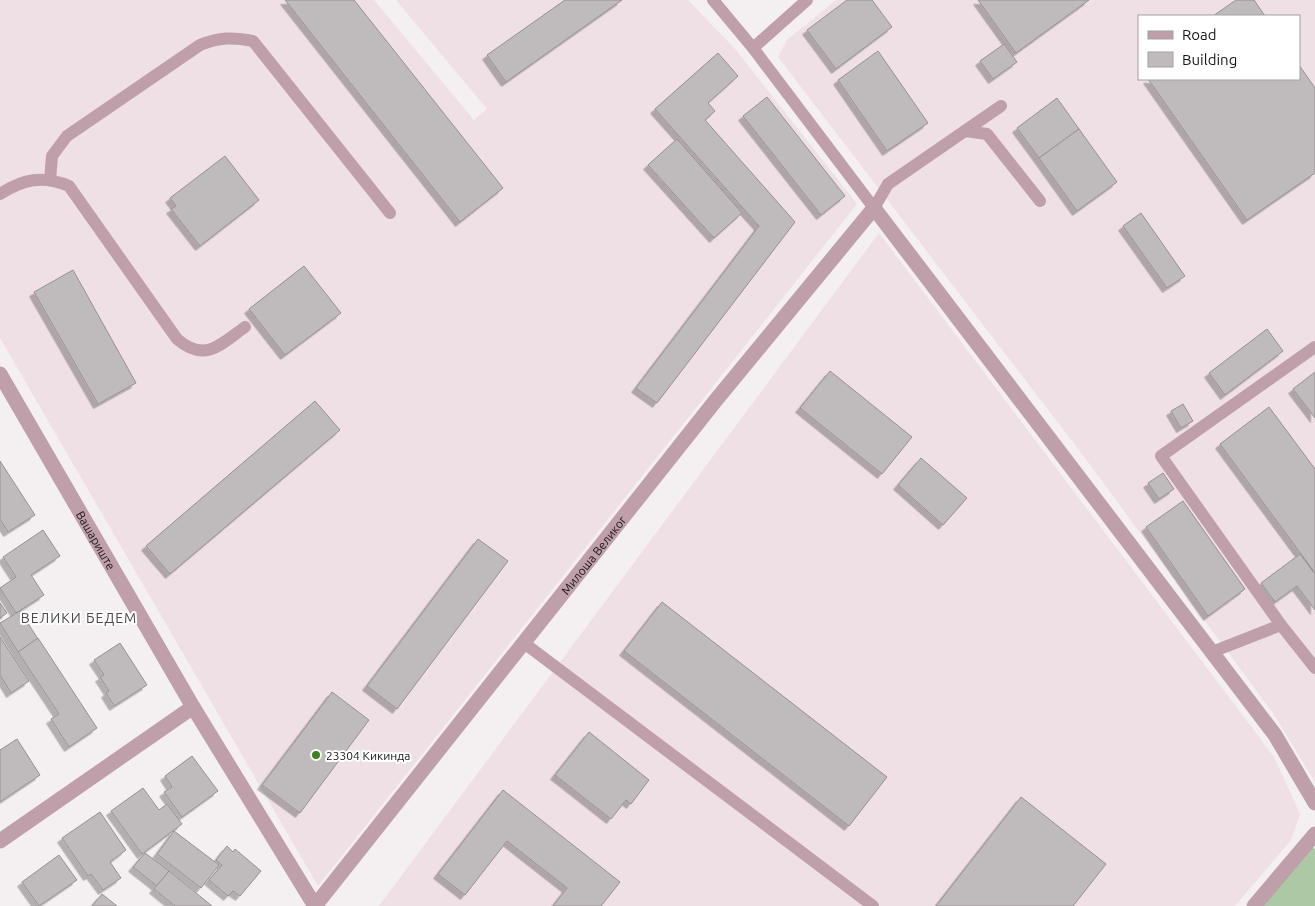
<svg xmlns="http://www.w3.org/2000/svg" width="1315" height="906" font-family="Ubuntu,sans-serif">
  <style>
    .built { fill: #efe0e5; fill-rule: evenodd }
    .green { fill: #acc8a4 }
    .building { fill: #bfbabc; stroke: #969193; filter: url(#shadow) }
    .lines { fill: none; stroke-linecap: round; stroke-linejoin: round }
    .service { stroke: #bf9fa9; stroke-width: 12 }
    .minor { stroke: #bf9fa9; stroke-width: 15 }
    .poi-dot { fill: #3d8124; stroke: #fff; stroke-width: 2 }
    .labels { text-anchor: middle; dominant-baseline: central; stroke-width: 4; stroke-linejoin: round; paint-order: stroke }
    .street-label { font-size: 12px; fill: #171516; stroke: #fff }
    .poi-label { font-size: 12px; fill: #171516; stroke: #fff; text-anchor: start }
    .neighbourhood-label { font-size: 14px; letter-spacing: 1px; fill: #4e494b; stroke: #fff }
  </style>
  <defs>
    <filter id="shadow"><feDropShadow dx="-4.5" dy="4.5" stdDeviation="0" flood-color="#0004"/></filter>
  </defs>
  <rect width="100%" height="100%" fill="#f4eff1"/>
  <g class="built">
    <path d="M 0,0 L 374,0 L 474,120 L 487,109 L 396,0 L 688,0 L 736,50 L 857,204 L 318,886 L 0,338 Z"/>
    <path d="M 836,0 L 1315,0 L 1315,782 L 1275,716 L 1085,458 L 778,57 L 787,40 ZM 1139,16 L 1299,16 L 1299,79 L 1139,79 Z"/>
    <path d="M 879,233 L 1274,757 L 1300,814 L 1291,840 L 1235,906 L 379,906 Z"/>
  </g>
  <path class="green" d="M 1303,840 L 1315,849 L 1315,906 L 1249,906 Z"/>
  <g class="building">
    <path d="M 285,0 L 354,0 L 503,188 L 460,222 Z"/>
    <path d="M 565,0 L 622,0 L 506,82 L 487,55 Z"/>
    <path d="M 847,0 L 872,0 L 892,27 L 836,69 L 807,30 Z"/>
    <path d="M 978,0 L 1089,0 L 1016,53 Z"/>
    <path d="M 1236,0 L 1254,0 L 1265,16 L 1213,16 Z"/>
    <path d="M 1004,44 L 1017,62 L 993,79 L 980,61 Z"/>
    <path d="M 878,51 L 928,123 L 887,151 L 838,80 Z"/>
    <path d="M 718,53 L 738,76 L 708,103 L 715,111 L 705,120 L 795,222 L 657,403 L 636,388 L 759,226 L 655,109 Z"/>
    <path d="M 1299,65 L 1315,88 L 1315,173 L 1247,220 L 1148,79 L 1299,79 Z"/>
    <path d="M 767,97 L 845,196 L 821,215 L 743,116 Z"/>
    <path d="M 1057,98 L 1079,129 L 1039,158 L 1017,128 Z"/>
    <path d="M 1079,129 L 1117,182 L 1077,211 L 1039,158 Z"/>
    <path d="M 677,139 L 742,213 L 714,238 L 648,165 Z"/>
    <path d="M 225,156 L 259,200 L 200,246 L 171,209 L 176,206 L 170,198 Z"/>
    <path d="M 1141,213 L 1185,276 L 1167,288 L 1123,226 Z"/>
    <path d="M 304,266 L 341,313 L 285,355 L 249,309 Z"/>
    <path d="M 73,270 L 136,383 L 98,404 L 34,292 Z"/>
    <path d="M 1267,329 L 1283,351 L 1225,395 L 1209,373 Z"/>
    <path d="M 830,371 L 912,437 L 882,474 L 800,408 Z"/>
    <path d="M 1315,372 L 1315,418 L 1293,389 Z"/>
    <path d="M 315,401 L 340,430 L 170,574 L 146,546 Z"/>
    <path d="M 1183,404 L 1193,421 L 1181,428 L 1171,411 Z"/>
    <path d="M 1269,407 L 1315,469 L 1315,573 L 1220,444 Z"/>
    <path d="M 921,458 L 967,498 L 943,525 L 898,485 Z"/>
    <path d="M 0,461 L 35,515 L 8,532 L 0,519 Z"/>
    <path d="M 1163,473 L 1174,489 L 1159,499 L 1148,483 Z"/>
    <path d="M 1183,501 L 1245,589 L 1208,616 L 1146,527 Z"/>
    <path d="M 43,530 L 60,556 L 31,575 L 44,595 L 16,613 L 0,588 L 16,577 L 3,557 Z"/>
    <path d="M 478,539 L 508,561 L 397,709 L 367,686 Z"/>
    <path d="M 1300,554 L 1315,574 L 1315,610 L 1297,586 L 1275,602 L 1261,583 Z"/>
    <path d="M 662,602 L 887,777 L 849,826 L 624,651 Z"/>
    <path d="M 0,603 L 7,613 L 0,618 Z"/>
    <path d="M 20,611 L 38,639 L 18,652 L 0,623 Z"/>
    <path d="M 0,637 L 29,681 L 11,693 L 0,675 Z"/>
    <path d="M 38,638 L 97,728 L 69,747 L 51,719 L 59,714 L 18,652 Z"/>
    <path d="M 120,643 L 147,685 L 114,706 L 106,693 L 109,691 L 100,677 L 104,675 L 94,660 Z"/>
    <path d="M 332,692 L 369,720 L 300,813 L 262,785 Z"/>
    <path d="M 589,732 L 649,780 L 631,804 L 626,800 L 611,819 L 555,775 Z"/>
    <path d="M 17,739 L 40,775 L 0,802 L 0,750 Z"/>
    <path d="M 192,756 L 218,791 L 182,817 L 164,792 L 172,787 L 165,776 Z"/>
    <path d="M 143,788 L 159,810 L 167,804 L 182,824 L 142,854 L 111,811 Z"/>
    <path d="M 503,790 L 620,882 L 601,906 L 553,906 L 567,888 L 507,841 L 465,895 L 438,874 Z"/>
    <path d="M 1021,797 L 1106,864 L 1073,906 L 936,906 Z"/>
    <path d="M 100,812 L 126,850 L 110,862 L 121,878 L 103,890 L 91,874 L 88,876 L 62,838 Z"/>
    <path d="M 174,831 L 219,865 L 201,888 L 157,854 Z"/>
    <path d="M 227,846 L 233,852 L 235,849 L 261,871 L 240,896 L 233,891 L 228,896 L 209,880 L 222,865 L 216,860 Z"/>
    <path d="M 145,853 L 169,871 L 157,886 L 133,867 Z"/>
    <path d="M 59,855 L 77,880 L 39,906 L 22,882 Z"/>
    <path d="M 169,871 L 212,906 L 175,906 L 154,889 Z"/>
    <path d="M 102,894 L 117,906 L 92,906 Z"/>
  </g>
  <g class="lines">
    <g class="service">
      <path d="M 713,0 L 753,48 L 874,208 L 888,184 L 1001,106"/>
      <path d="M 753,48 L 807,0"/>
      <path d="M 965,131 L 987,134 L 1040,201"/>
      <path d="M 50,180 L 52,156 L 67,136 L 200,45 C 219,37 234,37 253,41 L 390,213"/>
      <path d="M 0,194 C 23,179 43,175 69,186 L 177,339 C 205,363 220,345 245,327"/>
      <path d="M 1315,347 L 1161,456 L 1281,625 L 1315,668"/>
      <path d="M 524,643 L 873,906"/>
      <path d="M 1212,652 L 1281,625"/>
    </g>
    <g class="minor">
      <path id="s1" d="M 0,374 L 193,707 L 315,906"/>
      <path d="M 0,841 L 193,707"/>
      <path id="s2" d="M 315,906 L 716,400 L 874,208 L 1275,735 L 1315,803"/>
      <path d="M 1254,906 L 1315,834"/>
    </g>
  </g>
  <circle class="poi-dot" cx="316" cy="755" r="5"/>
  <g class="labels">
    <g class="street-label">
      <text stroke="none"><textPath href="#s1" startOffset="192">Вашариште</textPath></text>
      <text stroke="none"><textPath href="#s2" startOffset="448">Милоша Великог</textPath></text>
    </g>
    <g class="poi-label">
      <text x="326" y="755">23304 Кикинда</text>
    </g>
    <g class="neighbourhood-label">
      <text x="79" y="618">ВЕЛИКИ БЕДЕМ</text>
    </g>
  </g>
  <rect x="1138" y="15" width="162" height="65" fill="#ffffff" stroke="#a2a1a2"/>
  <rect x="1148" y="31" width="25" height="8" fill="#bf9fa9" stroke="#a2a1a2"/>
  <text x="1182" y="40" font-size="15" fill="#171516">Road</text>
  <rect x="1148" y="52" width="25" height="15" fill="#bfbabc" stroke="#a2a1a2"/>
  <text x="1182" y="65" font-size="15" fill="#171516">Building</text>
</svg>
